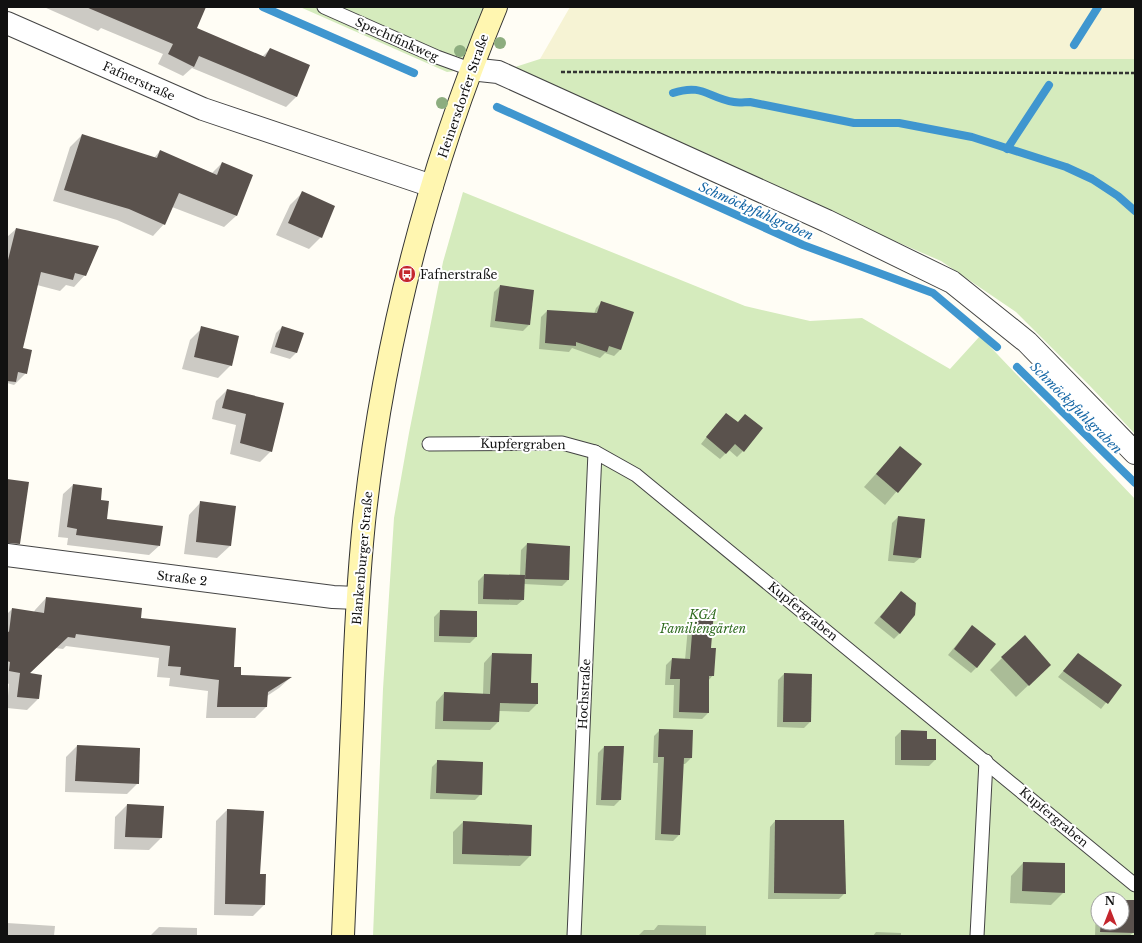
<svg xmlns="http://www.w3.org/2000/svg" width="1142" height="943" font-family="'Libre Baskerville',serif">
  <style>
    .farmland { fill: #f6f3d4 }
    .green { fill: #d5ebbd; fill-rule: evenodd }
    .shadow { fill: #0003 }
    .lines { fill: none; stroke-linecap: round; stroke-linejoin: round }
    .stream { stroke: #3f96cf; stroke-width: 8 }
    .building { fill: #5a524d }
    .service-casing { stroke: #444; stroke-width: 15 }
    .minor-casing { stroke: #444; stroke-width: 24 }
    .secondary-casing { stroke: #333; stroke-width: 24 }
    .path { stroke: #333; stroke-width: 2.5; stroke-dasharray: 4 2; stroke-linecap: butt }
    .service { stroke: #fff; stroke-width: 13 }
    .minor { stroke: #fff; stroke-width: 22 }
    .secondary { stroke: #fff6b0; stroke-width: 22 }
    .tree { fill: #8dad7f }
    .labels { text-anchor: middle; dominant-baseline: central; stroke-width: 4; stroke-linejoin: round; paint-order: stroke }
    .street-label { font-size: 12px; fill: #111; stroke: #fff }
    .poi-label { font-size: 12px; fill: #111; stroke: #fff; text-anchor: start }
    .park-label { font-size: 12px; font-style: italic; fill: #2f6b1f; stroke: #fff }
    .water-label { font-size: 13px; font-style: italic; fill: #1768a6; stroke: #fff }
  </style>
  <rect width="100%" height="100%" fill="#fffdf5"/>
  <path class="farmland" d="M 570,7 L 1135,7 L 1135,59 L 540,59 Z"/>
  <g class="green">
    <path d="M 300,7 L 496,7 L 470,69 L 447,72 Z"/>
    <path d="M 540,59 L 1135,59 L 1135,434 L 1090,386 L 1016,312 L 941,261 L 724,167 L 512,68 Z"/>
    <path d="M 463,192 L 745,306 L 810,321 L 862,318 L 950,369 L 980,336 L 1135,499 L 1135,936 L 373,936 L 383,689 L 394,518 L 409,433 L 443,262 ZM 1098,899 L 1122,899 L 1122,923 L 1098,923 Z"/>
  </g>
  <g class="shadow">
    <path d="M 44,7 L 141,7 L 262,57 L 270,49 L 309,66 L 296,97 L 286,107 L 192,68 L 183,76 L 158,64 L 163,54 L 101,28 L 98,31 Z"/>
    <path d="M 82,135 L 154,158 L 160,151 L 212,173 L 222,163 L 236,216 L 224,227 L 172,207 L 164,224 L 153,236 L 117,220 L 53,201 L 70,147 Z"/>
    <path d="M 302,193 L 321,237 L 309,249 L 276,235 L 290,205 Z"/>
    <path d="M 16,229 L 85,275 L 74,287 L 66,285 L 60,291 L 37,285 L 22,349 L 26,373 L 14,385 L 7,383 L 7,237 Z"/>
    <path d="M 500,286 L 529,325 L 523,331 L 490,327 L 494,292 Z"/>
    <path d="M 602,302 L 633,313 L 620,350 L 614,356 L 605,353 L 600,358 L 572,348 L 569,352 L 539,349 L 541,317 L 547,311 L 594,314 L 596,308 Z"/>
    <path d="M 282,327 L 302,334 L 296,353 L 290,359 L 270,353 L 276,333 Z"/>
    <path d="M 202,328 L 231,365 L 218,378 L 182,369 L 190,340 Z"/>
    <path d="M 227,390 L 283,404 L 271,451 L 260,462 L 230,454 L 236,425 L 212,419 L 216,401 Z"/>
    <path d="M 720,420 L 743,451 L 737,457 L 729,450 L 720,459 L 701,444 Z"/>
    <path d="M 900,447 L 920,464 L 885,505 L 864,487 Z"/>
    <path d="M 73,485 L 99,501 L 105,520 L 159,546 L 149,555 L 67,545 L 68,538 L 58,537 L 63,494 Z"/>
    <path d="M 201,502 L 230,546 L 217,558 L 184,554 L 189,515 Z"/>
    <path d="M 898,517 L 920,558 L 914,563 L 888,561 L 892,523 Z"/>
    <path d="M 527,544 L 569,547 L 568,580 L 562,586 L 524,584 L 523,600 L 517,605 L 478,604 L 478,581 L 484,575 L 520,576 L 521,550 Z"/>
    <path d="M 901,592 L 900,633 L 894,639 L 874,623 Z"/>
    <path d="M 46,598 L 140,619 L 232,668 L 240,676 L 290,678 L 279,688 L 267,696 L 266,707 L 255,718 L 206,718 L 208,691 L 169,686 L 170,678 L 157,677 L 159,658 L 66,646 L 63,649 L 55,648 L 29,674 L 38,699 L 27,710 L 7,708 L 9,684 L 7,683 L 7,614 L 12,609 L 34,612 L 35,610 Z"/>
    <path d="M 695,610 L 710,649 L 713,675 L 708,681 L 708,713 L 702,719 L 673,718 L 674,685 L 665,685 L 666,665 L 672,659 L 685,660 L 689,616 Z"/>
    <path d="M 440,611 L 476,637 L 470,643 L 434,642 L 434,617 Z"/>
    <path d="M 967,632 L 977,667 L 971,673 L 948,655 Z"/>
    <path d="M 492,654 L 530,684 L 537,704 L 529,712 L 499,711 L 498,722 L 490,730 L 435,729 L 436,702 L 444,693 L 483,694 L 484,663 Z"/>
    <path d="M 1078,654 L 1120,685 L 1101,709 L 1058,677 Z"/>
    <path d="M 1002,658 L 1037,677 L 1016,697 L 990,670 Z"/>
    <path d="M 784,674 L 810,675 L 810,722 L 804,728 L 777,727 L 778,680 Z"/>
    <path d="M 660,730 L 691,758 L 685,764 L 683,764 L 679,835 L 673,841 L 655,840 L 658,763 L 653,763 L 654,736 Z"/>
    <path d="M 901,731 L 926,740 L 935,740 L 935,760 L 929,766 L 895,765 L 895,737 Z"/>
    <path d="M 77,746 L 138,783 L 127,794 L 65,792 L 66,757 Z"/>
    <path d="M 604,747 L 623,747 L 620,800 L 614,806 L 596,805 L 598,753 Z"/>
    <path d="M 438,761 L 481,794 L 475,800 L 430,799 L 432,767 Z"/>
    <path d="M 127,805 L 163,807 L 161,838 L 149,850 L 114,849 L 115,817 Z"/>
    <path d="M 227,810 L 259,874 L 264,905 L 253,916 L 214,915 L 216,821 Z"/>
    <path d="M 775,821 L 845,893 L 839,899 L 768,899 L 770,827 Z"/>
    <path d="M 463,822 L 530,856 L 520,866 L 453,864 L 453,832 Z"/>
    <path d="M 1023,863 L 1064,892 L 1051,905 L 1010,903 L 1011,876 Z"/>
    <path d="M 1122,901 L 1133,933 L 1129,936 L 1095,936 L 1096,906 L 1098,904 L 1098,923 L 1122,923 Z"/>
    <path d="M 7,923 L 55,926 L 54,936 L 7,936 Z"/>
    <path d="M 658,925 L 706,926 L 706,936 L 638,936 L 644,930 L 654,930 Z"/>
    <path d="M 159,927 L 197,928 L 197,936 L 150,936 Z"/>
    <path d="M 876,932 L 901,933 L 901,936 L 873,936 Z"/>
  </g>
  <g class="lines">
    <g class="stream">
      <path d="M 263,7 L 414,73"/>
      <path d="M 1074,45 L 1098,7"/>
      <path d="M 673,93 C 703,83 708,98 734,102 C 739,103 745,102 750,102 L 854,123 L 899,123 L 972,137 L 1066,167 L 1092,179 L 1118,196 L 1135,211"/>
      <path d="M 497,107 L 803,245 L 933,293 L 997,347"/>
      <path d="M 1007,149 L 1049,85"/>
      <path d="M 1017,367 L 1135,483"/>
    </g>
  </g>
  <g class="building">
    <path d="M 86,7 L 206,7 L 197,28 L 265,57 L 270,48 L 310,65 L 297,97 L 199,56 L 194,67 L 168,54 L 173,44 Z"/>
    <path d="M 82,134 L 157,158 L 160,150 L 217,175 L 222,162 L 253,175 L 237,216 L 179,193 L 165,225 L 129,209 L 64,190 Z"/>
    <path d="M 302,191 L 335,206 L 322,238 L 288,223 Z"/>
    <path d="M 16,228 L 99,246 L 86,276 L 75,273 L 73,280 L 41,272 L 23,348 L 32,350 L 27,374 L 18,372 L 16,382 L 7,381 L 7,264 Z"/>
    <path d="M 500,285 L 534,290 L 530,325 L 495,321 Z"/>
    <path d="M 601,301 L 634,312 L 621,350 L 609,346 L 607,352 L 576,342 L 576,346 L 545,343 L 547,310 L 597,313 Z"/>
    <path d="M 201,326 L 239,336 L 232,366 L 194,357 Z"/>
    <path d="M 282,326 L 304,333 L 297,353 L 275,347 Z"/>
    <path d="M 227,389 L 284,403 L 272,452 L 240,443 L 246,414 L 222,408 Z"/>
    <path d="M 726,413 L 738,422 L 745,414 L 763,428 L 744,452 L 735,444 L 726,454 L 706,437 Z"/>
    <path d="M 900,446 L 922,464 L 898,493 L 876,474 Z"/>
    <path d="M 7,479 L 29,482 L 20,544 L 7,543 Z"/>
    <path d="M 73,484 L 102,488 L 101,500 L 109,501 L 107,519 L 163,526 L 160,546 L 76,535 L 77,529 L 67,527 Z"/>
    <path d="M 200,501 L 236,506 L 231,546 L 196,542 Z"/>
    <path d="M 898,516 L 925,519 L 921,558 L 893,555 Z"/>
    <path d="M 527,543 L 570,546 L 569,580 L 525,579 Z"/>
    <path d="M 484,574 L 525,575 L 524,600 L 483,599 Z"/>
    <path d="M 901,591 L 916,603 L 915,615 L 900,634 L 880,617 Z"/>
    <path d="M 46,597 L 142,608 L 141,618 L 236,628 L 234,667 L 241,667 L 241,675 L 292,677 L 268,692 L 267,707 L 217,707 L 219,680 L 180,675 L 181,667 L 168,666 L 170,646 L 76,634 L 75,638 L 68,637 L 30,673 L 42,675 L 39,699 L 17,697 L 20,673 L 9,671 L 10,662 L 7,661 L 7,631 L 9,632 L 12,608 L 44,613 Z"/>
    <path d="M 694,609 L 714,611 L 711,648 L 716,648 L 714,676 L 709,676 L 709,713 L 679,712 L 680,679 L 670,679 L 672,658 L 690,659 Z"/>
    <path d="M 440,610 L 477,611 L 477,637 L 439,636 Z"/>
    <path d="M 972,625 L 996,644 L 977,668 L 954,649 Z"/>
    <path d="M 1025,635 L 1051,665 L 1029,686 L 1001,657 Z"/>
    <path d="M 492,653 L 532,654 L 531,683 L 538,683 L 538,704 L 500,703 L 499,722 L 443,721 L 444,692 L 490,694 Z"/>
    <path d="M 1078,653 L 1122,685 L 1108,704 L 1063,671 Z"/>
    <path d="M 784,673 L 812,674 L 811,722 L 783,722 Z"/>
    <path d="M 659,729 L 693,730 L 692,758 L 684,758 L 680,835 L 661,834 L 664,757 L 658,757 Z"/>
    <path d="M 901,730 L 927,731 L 927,739 L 936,739 L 936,760 L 901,760 Z"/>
    <path d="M 77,745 L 140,748 L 139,784 L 75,781 Z"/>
    <path d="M 604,746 L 624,746 L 621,800 L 601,800 Z"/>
    <path d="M 437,760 L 483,762 L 482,795 L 436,793 Z"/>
    <path d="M 127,804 L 164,806 L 162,838 L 125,837 Z"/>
    <path d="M 227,809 L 264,811 L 260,874 L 266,874 L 265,905 L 225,904 Z"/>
    <path d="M 775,820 L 844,820 L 846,894 L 774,893 Z"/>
    <path d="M 463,821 L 532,825 L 531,856 L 462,854 Z"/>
    <path d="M 1023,862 L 1065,863 L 1065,893 L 1022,891 Z"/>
    <path d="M 1122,900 L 1135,900 L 1134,933 L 1100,932 L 1101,923 L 1122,923 Z"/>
  </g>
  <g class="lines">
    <defs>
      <g id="service">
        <path d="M 324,7 L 437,57 L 470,69"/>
        <path d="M 429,444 L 562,443 L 595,452 L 636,475 L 1135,885"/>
        <path d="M 574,936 L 595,452"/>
        <path d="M 977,936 L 986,761"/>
      </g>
      <g id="minor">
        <path d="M 7,23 L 203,109 L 432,186"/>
        <path d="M 470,69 L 498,72 L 827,221 L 952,282 L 1027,342 L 1135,453"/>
        <path d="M 7,555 L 333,597 L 357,598"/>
      </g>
      <path id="secondary" d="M 343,936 C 346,858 349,780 353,703 C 355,642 358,582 364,522 C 383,345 428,171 496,7"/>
    </defs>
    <use href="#service" class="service-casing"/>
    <use href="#minor" class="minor-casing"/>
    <use href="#secondary" class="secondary-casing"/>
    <path class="path" d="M 561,72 L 1135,73"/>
    <use href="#service" class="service"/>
    <use href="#minor" class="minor"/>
    <use href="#secondary" class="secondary"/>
  </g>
  <g class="tree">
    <circle cx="500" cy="43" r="6"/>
    <circle cx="460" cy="51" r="6"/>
    <circle cx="442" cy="103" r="6"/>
  </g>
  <defs>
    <symbol id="bus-disc" viewBox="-11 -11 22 22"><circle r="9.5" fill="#c4262e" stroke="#fff"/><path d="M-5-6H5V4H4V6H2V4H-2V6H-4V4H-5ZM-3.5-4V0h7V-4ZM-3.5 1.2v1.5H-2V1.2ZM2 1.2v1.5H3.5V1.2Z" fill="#fff"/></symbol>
  </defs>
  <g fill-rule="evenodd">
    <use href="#bus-disc" x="397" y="264" width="20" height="20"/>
  </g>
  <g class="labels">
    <g class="street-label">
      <text transform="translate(397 39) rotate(24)">Spechtfinkweg</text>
      <text transform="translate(139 81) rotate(24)">Fafnerstraße</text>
      <text transform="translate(463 96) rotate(-71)">Heinersdorfer Straße</text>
      <text transform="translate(523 444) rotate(1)">Kupfergraben</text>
      <text transform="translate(362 558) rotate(-85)">Blankenburger Straße</text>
      <text transform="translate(182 578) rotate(7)">Straße 2</text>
      <text transform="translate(803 611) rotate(39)">Kupfergraben</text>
      <text transform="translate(584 694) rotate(-87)">Hochstraße</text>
      <text transform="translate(1054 817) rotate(40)">Kupfergraben</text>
    </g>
    <g class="poi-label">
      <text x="420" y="274">Fafnerstraße</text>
    </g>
    <g class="park-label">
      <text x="703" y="614">KGA<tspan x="703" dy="14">Familiengärten</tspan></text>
    </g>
    <g class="water-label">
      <text transform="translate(756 211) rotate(24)">Schmöckpfuhlgraben</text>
      <text transform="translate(1076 408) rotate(45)">Schmöckpfuhlgraben</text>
    </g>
  </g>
  <rect width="1142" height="943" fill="none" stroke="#111111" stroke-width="16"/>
  <g transform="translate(1110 911)"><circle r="19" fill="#ffffff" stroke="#a0a0a0"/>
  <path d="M0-3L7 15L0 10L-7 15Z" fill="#c4262e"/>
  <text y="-6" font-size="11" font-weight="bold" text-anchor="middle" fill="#111111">N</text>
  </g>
</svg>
